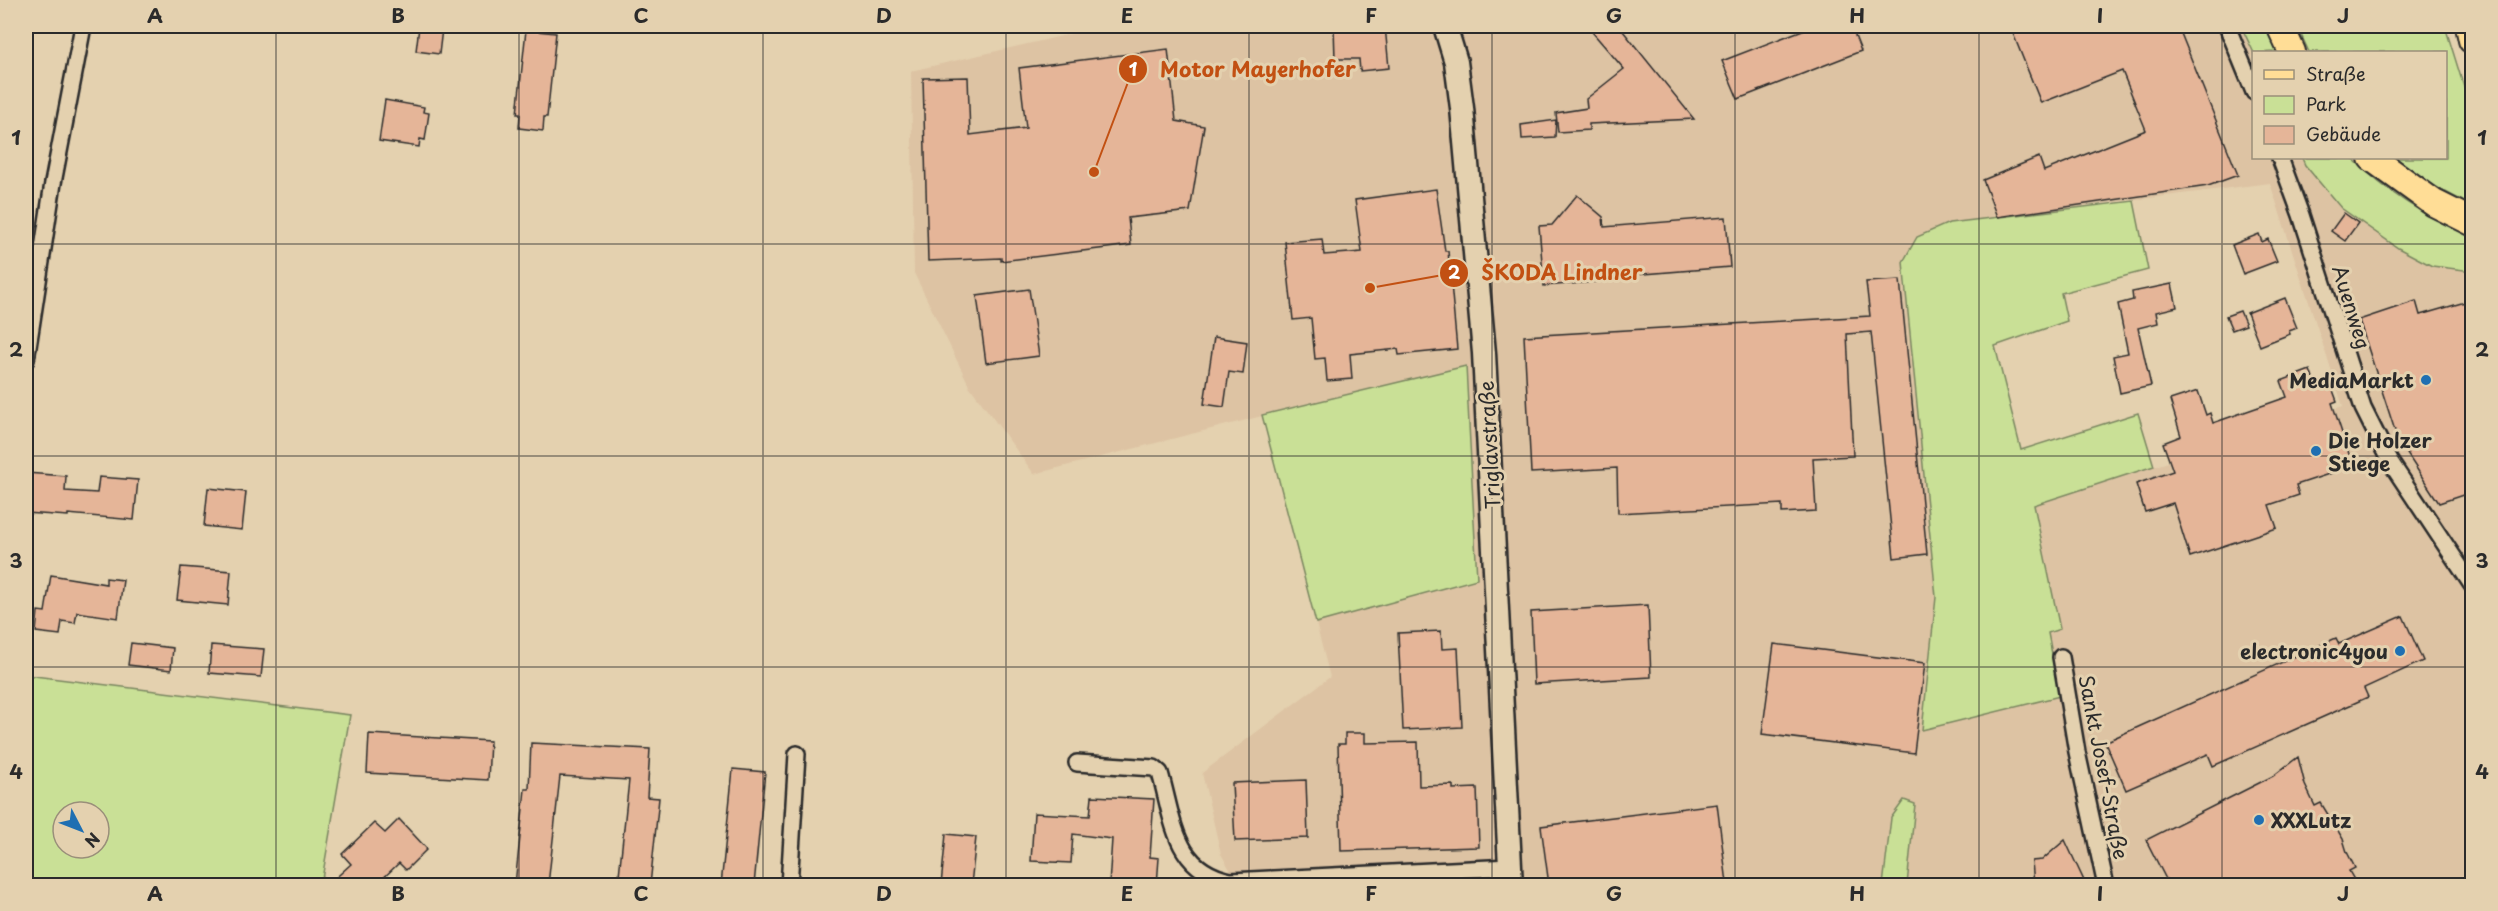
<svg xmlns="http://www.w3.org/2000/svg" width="2498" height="911" font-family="'Playpen Sans',sans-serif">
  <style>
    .built { fill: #ddc3a3; fill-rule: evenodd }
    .green { fill: #c9e096; stroke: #7a8660; stroke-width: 1.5; fill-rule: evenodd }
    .building { fill: #e5b598; stroke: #2b2b2b; stroke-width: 1.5 }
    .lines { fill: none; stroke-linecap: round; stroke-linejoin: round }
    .street-casing { stroke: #2b2b2b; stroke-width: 20 }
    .secondary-casing { stroke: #2b2b2b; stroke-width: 27 }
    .primary-casing { stroke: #2b2b2b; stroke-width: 30 }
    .street { stroke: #e4d1af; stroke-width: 15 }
    .secondary { stroke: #e4d1af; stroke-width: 22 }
    .primary { stroke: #ffdd96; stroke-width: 26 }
    .grid { fill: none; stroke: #2b2b2b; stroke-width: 1.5; stroke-opacity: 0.55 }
    .poi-dot { fill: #1f6fb2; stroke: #e4d1af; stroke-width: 2 }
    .labels { text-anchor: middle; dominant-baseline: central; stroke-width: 6; stroke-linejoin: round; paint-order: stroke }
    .street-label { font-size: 20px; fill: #2b2b2b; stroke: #e4d1af }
    .poi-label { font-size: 20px; font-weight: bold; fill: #2b2b2b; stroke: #e4d1af; text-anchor: end }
    .leader { fill: none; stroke: #c25012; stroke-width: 2 }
    .callout-dot { fill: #c25012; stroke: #e4d1af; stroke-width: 2 }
    .mark-label { font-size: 18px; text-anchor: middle; font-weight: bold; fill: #fff }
    .callout-label { font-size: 21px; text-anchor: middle; font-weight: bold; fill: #c25012; stroke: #e4d1af; stroke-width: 6; stroke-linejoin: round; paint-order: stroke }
    .neatline { fill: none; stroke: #2b2b2b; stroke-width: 2 }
    .grid-label { font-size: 20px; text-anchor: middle; font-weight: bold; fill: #2b2b2b }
  </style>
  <rect width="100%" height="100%" fill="#e4d1af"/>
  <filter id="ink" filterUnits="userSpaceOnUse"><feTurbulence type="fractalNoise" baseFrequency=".0167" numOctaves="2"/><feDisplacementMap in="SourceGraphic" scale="12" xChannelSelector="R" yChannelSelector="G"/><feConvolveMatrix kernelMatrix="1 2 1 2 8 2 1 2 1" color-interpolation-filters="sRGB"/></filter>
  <g filter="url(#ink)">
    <path class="built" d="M 1105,26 L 2241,26 L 2253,53 L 2254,158 L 2302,158 L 2305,165 L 2341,208 L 2432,266 L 2472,271 L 2472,555 L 2469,558 L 2472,564 L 2472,885 L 1907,885 L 1915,804 L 1891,819 L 1883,885 L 1239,885 L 1221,854 L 1202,773 L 1330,677 L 1262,416 L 1034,474 L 970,387 L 914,273 L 911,71 ZM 2270,183 L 2343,406 L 2034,505 L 2060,629 L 2048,633 L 2060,695 L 1923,730 L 1936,597 L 1903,262 L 1949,223 Z"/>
    <g class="green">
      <path d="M 2241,26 L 2267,26 L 2278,52 L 2254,53 Z"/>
      <path d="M 2297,26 L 2445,26 L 2472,113 L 2472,206 L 2421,179 L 2394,158 L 2446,158 L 2446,52 L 2309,52 Z"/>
      <path d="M 2302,158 L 2352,158 C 2386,192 2427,218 2472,236 L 2472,271 L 2432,266 L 2398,248 L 2341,208 L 2305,165 Z"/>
      <path d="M 2134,201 L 2148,270 L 2061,293 L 2067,321 L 1995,346 L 2021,450 L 2138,413 L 2154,466 L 2034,505 L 2060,629 L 2048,633 L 2060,696 L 1922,730 L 1936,597 L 1903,262 L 1917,237 L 1949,223 Z"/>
      <path d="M 1466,366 L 1477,579 L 1316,623 L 1262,415 Z"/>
      <path d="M 26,675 L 350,715 L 321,885 L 26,885 ZM 63,812 L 99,812 L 99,848 L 63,848 Z"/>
      <path d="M 1904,800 L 1915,804 L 1907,885 L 1883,885 L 1891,818 Z"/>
    </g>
    <g class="building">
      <path d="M 1334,26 L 1385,26 L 1389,68 L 1360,71 L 1359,59 L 1335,59 Z"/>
      <path d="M 1587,26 L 1619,26 L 1694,119 L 1589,124 L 1589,130 L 1558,132 L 1556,113 L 1587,108 L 1586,99 L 1624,69 Z"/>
      <path d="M 1813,26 L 1851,26 L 1861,51 L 1738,99 L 1722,61 Z"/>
      <path d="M 2010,26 L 2178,26 L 2238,175 L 2208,186 L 1997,217 L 1983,180 L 2039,157 L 2044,171 L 2146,130 L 2122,71 L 2041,103 Z"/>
      <path d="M 419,27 L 442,29 L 439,54 L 416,51 Z"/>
      <path d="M 526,30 L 556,33 L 547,117 L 544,117 L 543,131 L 519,128 L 520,114 L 517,114 Z"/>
      <path d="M 1168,49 L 1176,121 L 1204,126 L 1190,211 L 1128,218 L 1131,245 L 1001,261 L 1001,258 L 928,261 L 923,78 L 968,77 L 970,135 L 1026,128 L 1019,68 Z"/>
      <path d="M 385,100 L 424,107 L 423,112 L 429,113 L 425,140 L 420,139 L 419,147 L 379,141 Z"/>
      <path d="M 1556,120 L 1555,137 L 1522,139 L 1521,125 Z"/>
      <path d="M 1436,189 L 1445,251 L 1448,251 L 1457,349 L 1399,355 L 1398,349 L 1350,354 L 1352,379 L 1327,381 L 1325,358 L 1315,359 L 1311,318 L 1293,320 L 1285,242 L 1322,239 L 1324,255 L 1362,252 L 1355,200 Z"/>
      <path d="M 1577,195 L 1603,217 L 1604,227 L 1726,217 L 1730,267 L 1607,277 L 1607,281 L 1544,286 L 1539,226 L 1552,225 Z"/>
      <path d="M 2344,213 L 2358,223 L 2345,241 L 2331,231 Z"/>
      <path d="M 2259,234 L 2262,242 L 2268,239 L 2277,261 L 2243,274 L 2232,245 Z"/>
      <path d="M 1900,280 L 1927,554 L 1894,558 L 1871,332 L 1847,334 L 1853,456 L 1813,458 L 1816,511 L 1782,513 L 1782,504 L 1618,513 L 1617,468 L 1531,473 L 1524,336 L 1870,316 L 1866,282 Z"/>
      <path d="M 2172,284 L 2177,307 L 2156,312 L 2158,323 L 2138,328 L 2151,386 L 2120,393 L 2113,356 L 2128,353 L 2118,304 L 2133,300 L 2132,292 Z"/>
      <path d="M 1029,289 L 1039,356 L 986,363 L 977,296 Z"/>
      <path d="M 2285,298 L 2297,328 L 2289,331 L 2290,334 L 2260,346 L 2247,313 Z"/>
      <path d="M 2472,300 L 2472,492 L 2439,503 L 2398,440 L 2359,320 L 2416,301 L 2420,315 Z"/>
      <path d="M 2240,311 L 2246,325 L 2232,330 L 2226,316 Z"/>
      <path d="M 1214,337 L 1247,342 L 1243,374 L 1229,372 L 1224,407 L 1204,404 Z"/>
      <path d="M 2310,370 L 2317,390 L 2331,385 L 2337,401 L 2332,403 L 2353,466 L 2296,485 L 2299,495 L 2269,505 L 2277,528 L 2190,557 L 2173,503 L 2145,512 L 2136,484 L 2173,471 L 2163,443 L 2181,436 L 2170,400 L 2198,391 L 2206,415 L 2210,413 L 2213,423 L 2287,397 L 2281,381 Z"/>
      <path d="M 26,473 L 66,476 L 65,491 L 97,493 L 99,477 L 138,480 L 134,520 L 68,514 L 68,516 L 26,513 Z"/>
      <path d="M 208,488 L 246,492 L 242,530 L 204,526 Z"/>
      <path d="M 181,567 L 231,571 L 228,605 L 177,600 Z"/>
      <path d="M 51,575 L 106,584 L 106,578 L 123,580 L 118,618 L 77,612 L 75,623 L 62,621 L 60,635 L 36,632 L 38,611 L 45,612 Z"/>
      <path d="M 1648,605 L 1651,677 L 1534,684 L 1531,612 Z"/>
      <path d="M 2403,616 L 2423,661 L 2364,688 L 2368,697 L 2213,766 L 2208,754 L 2126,790 L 2105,742 L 2336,638 L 2339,644 Z"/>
      <path d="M 1441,631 L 1442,649 L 1458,648 L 1462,727 L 1403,730 L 1398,633 Z"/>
      <path d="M 131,643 L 173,648 L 171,670 L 128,665 Z"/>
      <path d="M 1774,644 L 1925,663 L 1914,753 L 1762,734 Z"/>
      <path d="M 211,645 L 264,649 L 261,677 L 209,673 Z"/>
      <path d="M 1345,733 L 1365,733 L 1365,743 L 1418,742 L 1419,786 L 1453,785 L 1453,789 L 1477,788 L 1479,847 L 1341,851 L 1338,744 L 1345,744 Z"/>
      <path d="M 369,734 L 490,741 L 488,780 L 367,773 Z"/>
      <path d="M 531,743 L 650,749 L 647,797 L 659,798 L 650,885 L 618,885 L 629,780 L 560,776 L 548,885 L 515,885 L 525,789 L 529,789 Z"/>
      <path d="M 2298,757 L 2305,785 L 2315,806 L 2321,803 L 2343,839 L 2347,852 L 2355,868 L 2349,871 L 2357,885 L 2169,885 L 2146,840 L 2273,776 Z"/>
      <path d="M 733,769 L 765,772 L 754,885 L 721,885 Z"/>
      <path d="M 1306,780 L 1308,838 L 1235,841 L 1232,783 Z"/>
      <path d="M 1092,796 L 1154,799 L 1150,857 L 1159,858 L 1157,885 L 1109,885 L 1112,839 L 1073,834 L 1071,863 L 1031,861 L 1034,813 L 1090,816 Z"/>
      <path d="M 1717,804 L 1727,883 L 1704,885 L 1549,885 L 1541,826 Z"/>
      <path d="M 399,819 L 427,849 L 406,870 L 399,863 L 376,885 L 328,885 L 351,864 L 342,854 L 374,823 L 385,833 Z"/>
      <path d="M 946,834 L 976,837 L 971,885 L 941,885 Z"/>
      <path d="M 2065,840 L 2086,885 L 2034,885 L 2032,861 L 2042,860 Z"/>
    </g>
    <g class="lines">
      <defs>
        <g id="street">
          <path d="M 2227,26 L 2254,92"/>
          <path d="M 2280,158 L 2301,215 L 2363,408 L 2389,460 L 2472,585"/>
          <path d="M 26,360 L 53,183 L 83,26"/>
          <path d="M 2061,657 L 2077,752 L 2106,886"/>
          <path d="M 1077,763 L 1154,768 L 1160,773 C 1174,821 1174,870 1231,881 L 1510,867"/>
          <path d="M 789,886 L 797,754"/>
        </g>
        <path id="secondary" d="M 1445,26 L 1456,62 L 1462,108 L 1484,353 L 1511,886"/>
        <g id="primary">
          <path d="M 2280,26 L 2292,52"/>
          <path d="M 2469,26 L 2472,40"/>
          <path d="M 2372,158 L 2434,203 L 2472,222"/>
        </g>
      </defs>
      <use href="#street" class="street-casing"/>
      <use href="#secondary" class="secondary-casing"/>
      <use href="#primary" class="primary-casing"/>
      <use href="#street" class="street"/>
      <use href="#secondary" class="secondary"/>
      <use href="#primary" class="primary"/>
    </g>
  </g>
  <path class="grid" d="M 276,26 L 276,886M 519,26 L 519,886M 763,26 L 763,886M 1006,26 L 1006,886M 1249,26 L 1249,886M 1492,26 L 1492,886M 1735,26 L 1735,886M 1979,26 L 1979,886M 2222,26 L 2222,886M 26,244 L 2472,244M 26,456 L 2472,456M 26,667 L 2472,667"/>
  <g class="poi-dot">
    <circle cx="2426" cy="380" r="6"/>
    <circle cx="2316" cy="451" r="6"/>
    <circle cx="2400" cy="651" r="6"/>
    <circle cx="2259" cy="820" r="6"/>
  </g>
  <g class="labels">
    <g class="street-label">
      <text transform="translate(2352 307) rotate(73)">Auenweg</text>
      <text transform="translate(1489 445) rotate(-93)">Triglavstraße</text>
      <text transform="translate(2104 767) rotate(79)">Sankt Josef-Straße</text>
    </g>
    <g class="poi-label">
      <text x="2414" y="380">MediaMarkt</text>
      <text x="2328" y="440" text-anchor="start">Die Holzer<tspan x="2328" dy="23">Stiege</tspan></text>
      <text x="2388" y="651">electronic4you</text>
      <text x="2271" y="820" text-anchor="start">XXXLutz</text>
    </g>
  </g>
  <path class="leader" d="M1094 172L1133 69M1370 288L1454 273"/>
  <g class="callout-dot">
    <circle cx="1094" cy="172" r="6"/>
    <circle cx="1370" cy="288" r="6"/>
    <circle cx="1133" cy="69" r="15"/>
    <circle cx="1454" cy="273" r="15"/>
  </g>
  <g class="mark-label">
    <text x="1133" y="76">1</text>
    <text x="1454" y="279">2</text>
  </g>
  <g class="callout-label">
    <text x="1258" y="77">Motor Mayerhofer</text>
    <text x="1562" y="280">ŠKODA Lindner</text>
  </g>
  <rect width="2498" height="911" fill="none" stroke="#e4d1af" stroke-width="66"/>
  <rect x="2252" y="51" width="195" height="108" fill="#e4d1af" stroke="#9a8f7a" stroke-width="1.5"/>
  <rect x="2264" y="70" width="30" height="9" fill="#ffdd96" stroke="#9a8f7a" stroke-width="1.5"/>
  <text x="2306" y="81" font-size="18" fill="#2b2b2b">Straße</text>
  <rect x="2264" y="96" width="30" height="18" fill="#c9e096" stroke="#9a8f7a" stroke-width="1.5"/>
  <text x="2306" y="111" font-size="18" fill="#2b2b2b">Park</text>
  <rect x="2264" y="126" width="30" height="18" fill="#e5b598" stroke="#9a8f7a" stroke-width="1.5"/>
  <text x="2306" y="141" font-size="18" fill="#2b2b2b">Gebäude</text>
  <g transform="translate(81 830) rotate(132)"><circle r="28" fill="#e4d1af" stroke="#9a8f7a" stroke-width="1.5"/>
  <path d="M0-4.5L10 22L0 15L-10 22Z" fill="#1f6fb2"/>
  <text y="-9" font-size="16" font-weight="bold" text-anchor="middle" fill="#2b2b2b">N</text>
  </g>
  <rect x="33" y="33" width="2432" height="845" class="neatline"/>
  <g class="grid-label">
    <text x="155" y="23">A</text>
    <text x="398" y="23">B</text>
    <text x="641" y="23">C</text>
    <text x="884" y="23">D</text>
    <text x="1127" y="23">E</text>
    <text x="1371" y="23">F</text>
    <text x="1614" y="23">G</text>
    <text x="1857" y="23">H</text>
    <text x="2100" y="23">I</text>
    <text x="2343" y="23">J</text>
    <text x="16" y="145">1</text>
    <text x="2482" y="145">1</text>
    <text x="16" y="357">2</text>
    <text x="2482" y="357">2</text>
    <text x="16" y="568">3</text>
    <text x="2482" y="568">3</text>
    <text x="16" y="779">4</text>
    <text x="2482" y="779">4</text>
    <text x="155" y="901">A</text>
    <text x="398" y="901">B</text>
    <text x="641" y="901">C</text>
    <text x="884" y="901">D</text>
    <text x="1127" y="901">E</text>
    <text x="1371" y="901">F</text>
    <text x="1614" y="901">G</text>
    <text x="1857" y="901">H</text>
    <text x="2100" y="901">I</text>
    <text x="2343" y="901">J</text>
  </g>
</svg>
